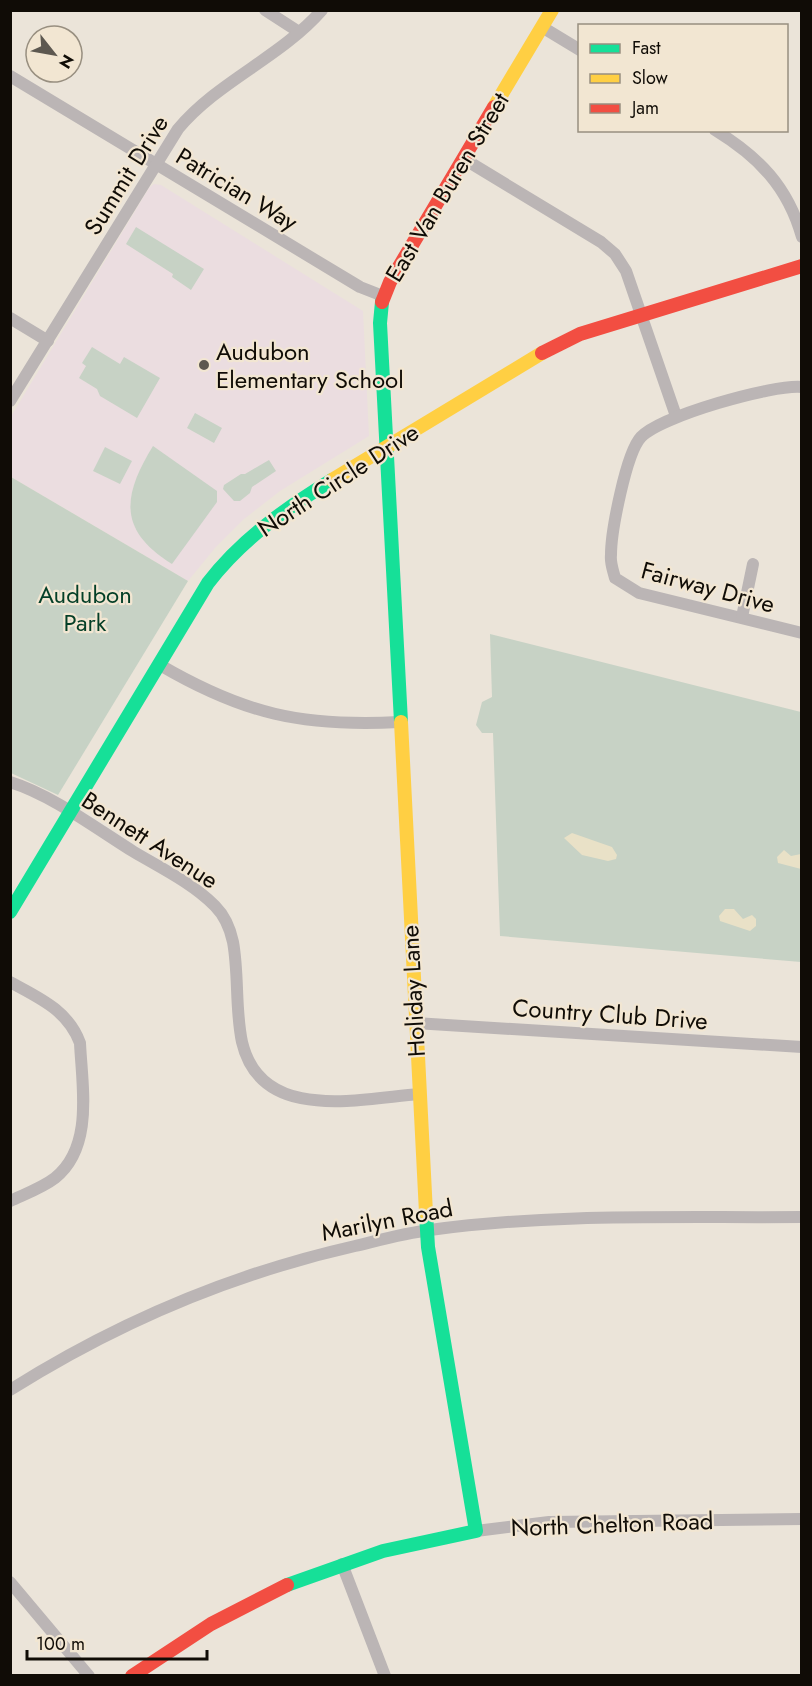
<svg xmlns="http://www.w3.org/2000/svg" width="812" height="1686" font-family="Jost,sans-serif">
  <style>
    .education { fill: #ebdde0 }
    .green { fill: #c7d2c5 }
    .sand { fill: #e9e1c7 }
    .lines { fill: none; stroke-linecap: round; stroke-linejoin: round }
    .street { stroke: #bbb5b5; stroke-width: 12 }
    .fast { stroke: #16e098; stroke-width: 14 }
    .slow { stroke: #ffcf43; stroke-width: 14 }
    .jam { stroke: #f24e42; stroke-width: 14 }
    .poi-dot { fill: #5d5850; stroke: #f2e6d2; stroke-width: 2 }
    .labels { text-anchor: middle; dominant-baseline: central; stroke-width: 4.5; stroke-linejoin: round; paint-order: stroke }
    .street-label { font-size: 24px; fill: #100c06; stroke: #f2e6d2 }
    .poi-label { font-size: 24px; fill: #100c06; stroke: #f2e6d2; text-anchor: start }
    .park-label { font-size: 24px; fill: #043f27; stroke: #f2e6d2 }
  </style>
  <rect width="100%" height="100%" fill="#ebe4d9"/>
  <path class="education" d="M 154,184 L 161,185 L 363,311 L 369,436 L 280,491 L 244,519 L 215,548 L 188,581 L 11,477 L 10,418 L 149,188 Z"/>
  <g class="green">
    <path d="M 136,227 L 204,269 L 191,290 L 172,277 L 173,274 L 126,244 Z"/>
    <path d="M 92,347 L 120,364 L 124,357 L 160,378 L 137,418 L 100,396 L 97,389 L 79,378 L 86,366 L 82,363 Z"/>
    <path d="M 195,413 L 222,428 L 214,443 L 187,428 Z"/>
    <path d="M 153,446 L 217,491 L 217,502 L 172,564 C 117,530 123,495 153,446 Z"/>
    <path d="M 105,447 L 132,461 L 120,484 L 93,471 Z"/>
    <path d="M 269,460 L 276,471 L 252,487 L 250,493 L 240,501 L 234,501 L 223,489 L 224,485 L 241,474 L 245,474 Z"/>
    <path d="M 11,477 L 188,581 L 58,795 L 11,773 Z"/>
    <path d="M 490,634 L 801,712 L 801,962 L 500,936 L 493,733 L 482,733 L 476,725 L 482,702 L 492,697 Z"/>
  </g>
  <g class="sand">
    <path d="M 572,833 L 612,847 L 617,855 L 616,859 L 608,861 L 582,855 L 564,838 Z"/>
    <path d="M 784,850 L 791,856 L 801,854 L 801,869 L 778,863 L 777,857 Z"/>
    <path d="M 725,909 L 734,909 L 743,919 L 752,915 L 756,919 L 756,926 L 750,931 L 720,921 L 719,916 Z"/>
  </g>
  <g class="lines">
    <g class="street">
      <path d="M 265,10 L 299,32"/>
      <path d="M 542,27 L 580,50"/>
      <path d="M 10,76 L 360,287 L 383,296"/>
      <path d="M 715,130 C 759,157 788,187 802,237"/>
      <path d="M 464,159 L 601,242 L 615,254 L 626,271 L 676,416"/>
      <path d="M 10,318 L 48,341"/>
      <path d="M 802,387 C 773,384 661,416 641,437 C 626,453 611,532 611,555 C 610,563 613,570 615,578 L 639,593 L 802,633"/>
      <path d="M 10,401 L 178,129 C 218,81 280,58 322,10"/>
      <path d="M 742,617 L 753,564"/>
      <path d="M 160,665 C 244,714 302,727 399,722"/>
      <path d="M 10,782 C 52,795 97,829 134,852 C 161,868 192,883 215,906 C 224,915 230,928 233,942 C 239,975 235,1009 242,1042 C 261,1123 358,1099 419,1094"/>
      <path d="M 10,982 C 39,998 68,1010 80,1043 C 82,1086 94,1147 55,1178 C 42,1188 25,1194 10,1201"/>
      <path d="M 415,1023 L 802,1047"/>
      <path d="M 10,1390 C 118,1322 231,1274 355,1246 C 380,1240 405,1233 430,1230 C 553,1213 678,1218 802,1217"/>
      <path d="M 476,1531 L 549,1522 L 802,1519"/>
      <path d="M 342,1564 L 385,1676"/>
      <path d="M 10,1582 L 89,1676"/>
    </g>
    <g class="fast">
      <path d="M 382,302 L 380,323 L 401,722"/>
      <path d="M 10,912 L 208,583 C 242,539 285,509 332,480"/>
      <path d="M 287,1585 L 383,1551 L 476,1531 L 428,1247 L 426,1213"/>
    </g>
    <g class="slow">
      <path d="M 494,107 L 552,10"/>
      <path d="M 332,480 L 542,353"/>
      <path d="M 401,722 L 426,1213"/>
    </g>
    <g class="jam">
      <path d="M 382,302 L 390,282 L 494,107"/>
      <path d="M 542,353 L 580,334 L 802,266"/>
      <path d="M 132,1676 L 211,1624 L 287,1585"/>
    </g>
  </g>
  <circle class="poi-dot" cx="204" cy="365" r="6"/>
  <g class="labels">
    <g class="street-label">
      <text transform="translate(126 175) rotate(-58)">Summit Drive</text>
      <text transform="translate(447 187) rotate(-59)">East Van Buren Street</text>
      <text transform="translate(237 189) rotate(31)">Patrician Way</text>
      <text transform="translate(338 480) rotate(-33)">North Circle Drive</text>
      <text transform="translate(708 587) rotate(15)">Fairway Drive</text>
      <text transform="translate(150 840) rotate(33)">Bennett Avenue</text>
      <text transform="translate(413 991) rotate(-93)">Holiday Lane</text>
      <text transform="translate(610 1014) rotate(4)">Country Club Drive</text>
      <text transform="translate(387 1220) rotate(-11)">Marilyn Road</text>
      <text transform="translate(612 1524) rotate(-2)">North Chelton Road</text>
    </g>
    <g class="poi-label">
      <text x="216" y="351">Audubon<tspan x="216" dy="28">Elementary School</tspan></text>
    </g>
    <g class="park-label">
      <text x="85" y="594">Audubon<tspan x="85" dy="28">Park</tspan></text>
    </g>
  </g>
  <rect width="812" height="1686" fill="none" stroke="#100c06" stroke-width="24"/>
  <rect x="578" y="24" width="210" height="108" fill="#f2e6d2" stroke="#988f80" stroke-width="1.5"/>
  <rect x="590" y="44" width="30" height="9" fill="#16e098" stroke="#988f80" stroke-width="1.5"/>
  <text x="632" y="54" font-size="18" fill="#100c06">Fast</text>
  <rect x="590" y="74" width="30" height="9" fill="#ffcf43" stroke="#988f80" stroke-width="1.5"/>
  <text x="632" y="84" font-size="18" fill="#100c06">Slow</text>
  <rect x="590" y="104" width="30" height="9" fill="#f24e42" stroke="#988f80" stroke-width="1.5"/>
  <text x="632" y="114" font-size="18" fill="#100c06">Jam</text>
  <g transform="translate(54 54) rotate(121)"><circle r="28" fill="#f2e6d2" stroke="#988f80" stroke-width="1.5"/>
  <path d="M0-4.5L10 22L0 15L-10 22Z" fill="#5d5850"/>
  <text y="-9" font-size="16" font-weight="bold" text-anchor="middle" fill="#100c06">N</text>
  </g>
  <path d="M27 1650v9h180v-9" fill="none" stroke="#100c06" stroke-width="3"/>
  <text x="36" y="1650" font-size="18" fill="#100c06" stroke="#f2e6d2" stroke-width="4.5" paint-order="stroke">100 m</text>
</svg>
